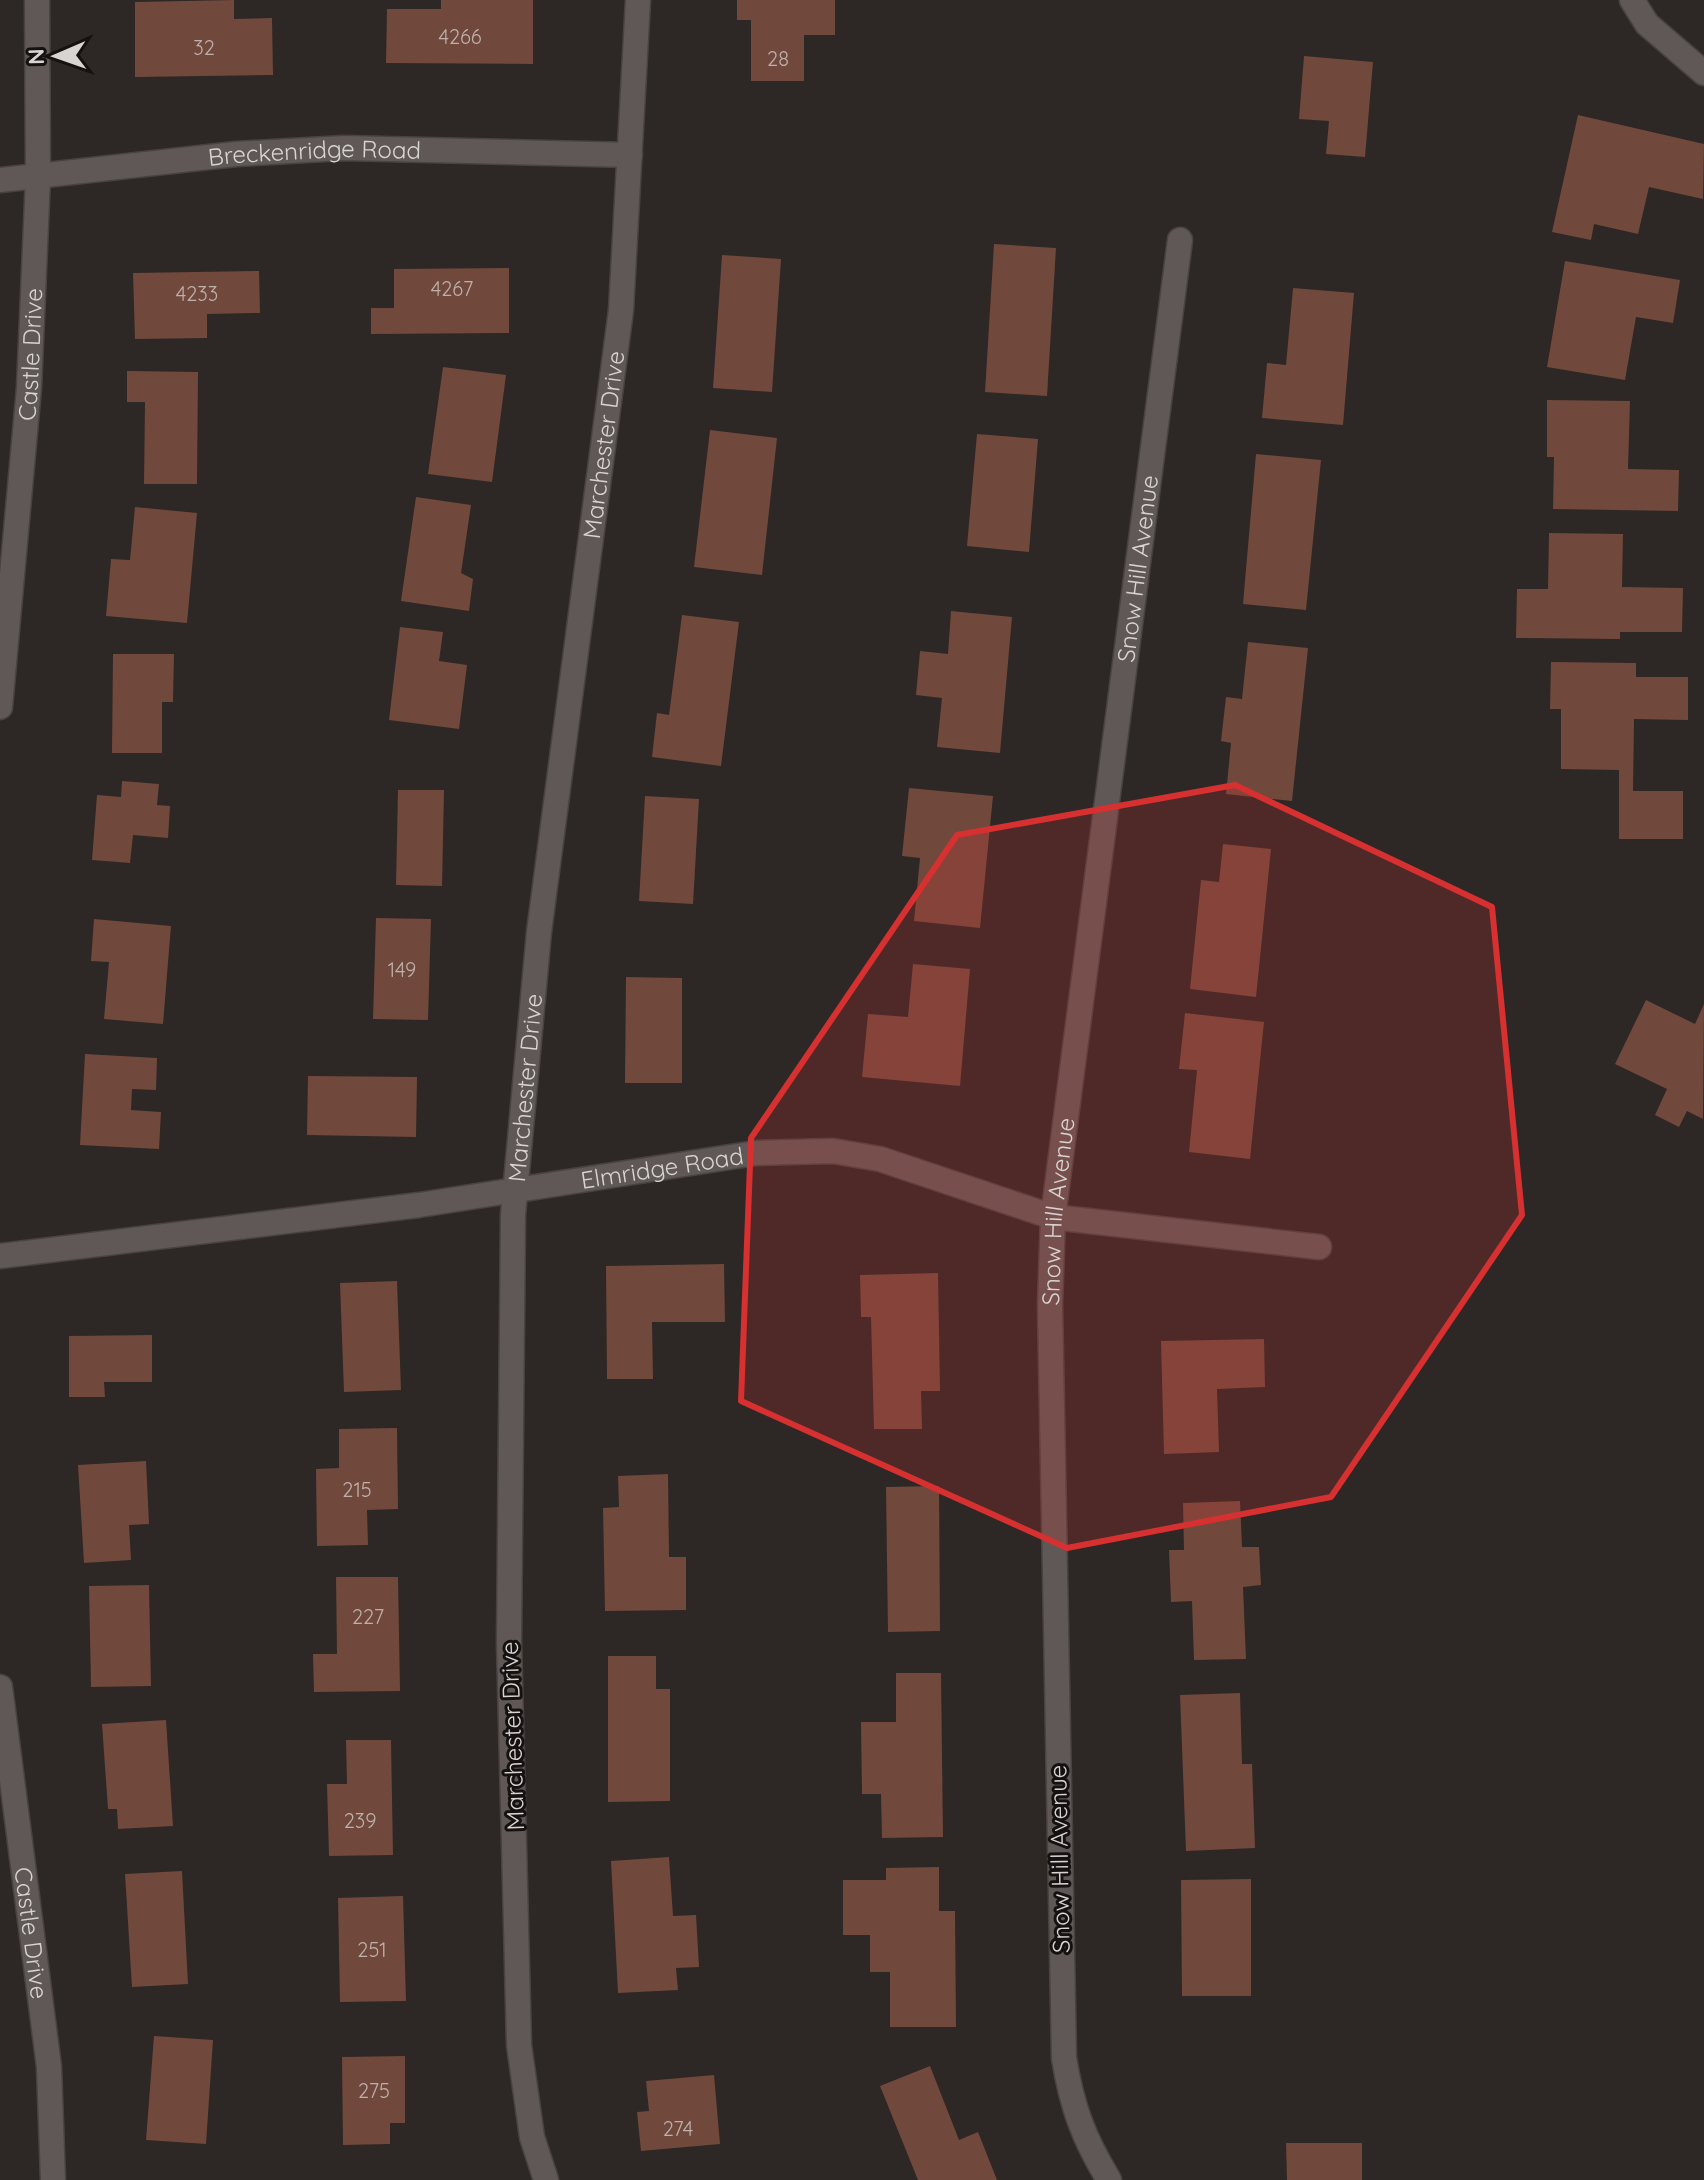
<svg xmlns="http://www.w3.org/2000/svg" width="1704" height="2180" font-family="Quicksand,sans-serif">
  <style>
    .building { fill: #71483c }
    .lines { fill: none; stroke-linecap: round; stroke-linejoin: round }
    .minor-casing { stroke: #484341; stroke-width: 27 }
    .minor { stroke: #5f5856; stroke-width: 24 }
    .marked { fill: #d63130; fill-opacity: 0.2; stroke: #d63130; stroke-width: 6; stroke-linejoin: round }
    .labels { text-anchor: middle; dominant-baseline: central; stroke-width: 6; stroke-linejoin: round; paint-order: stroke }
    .number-label { font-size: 20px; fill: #beb1ac }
    .street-label { font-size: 24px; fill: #d8d4d2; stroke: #141110 }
  </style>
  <rect width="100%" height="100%" fill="#2d2725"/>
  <g class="building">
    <path d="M 234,0 L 234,19 L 272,18 L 273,75 L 135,77 L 135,2 Z"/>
    <path d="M 441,0 L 533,0 L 533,64 L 386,63 L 387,9 L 441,9 Z"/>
    <path d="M 737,0 L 835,0 L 835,35 L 804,35 L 804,81 L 751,81 L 751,20 L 737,20 Z"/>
    <path d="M 1304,56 L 1373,62 L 1365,157 L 1326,154 L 1329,121 L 1299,119 Z"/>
    <path d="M 1578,115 L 1704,144 L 1703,199 L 1649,187 L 1638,234 L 1594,224 L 1591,240 L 1552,232 Z"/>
    <path d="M 994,244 L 1056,248 L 1047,396 L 985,392 Z"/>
    <path d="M 722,255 L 781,259 L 772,392 L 713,388 Z"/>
    <path d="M 1565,261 L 1680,280 L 1673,323 L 1636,317 L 1625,380 L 1547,367 Z"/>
    <path d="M 509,268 L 509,333 L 371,334 L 371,308 L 394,308 L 394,269 Z"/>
    <path d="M 259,271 L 260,313 L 207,314 L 207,338 L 135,339 L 133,273 Z"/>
    <path d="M 1293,288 L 1354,293 L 1343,425 L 1262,418 L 1267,363 L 1286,365 Z"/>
    <path d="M 443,367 L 506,375 L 492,482 L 428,474 Z"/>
    <path d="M 127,371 L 198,372 L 197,484 L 144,484 L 145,402 L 127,402 Z"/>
    <path d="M 1547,400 L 1630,401 L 1628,469 L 1679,470 L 1678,511 L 1553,509 L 1554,457 L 1547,457 Z"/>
    <path d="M 710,430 L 777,438 L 762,575 L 694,567 Z"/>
    <path d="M 977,434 L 1038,439 L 1029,552 L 967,546 Z"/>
    <path d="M 1256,454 L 1321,460 L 1306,610 L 1243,604 Z"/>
    <path d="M 416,497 L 471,505 L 461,573 L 473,579 L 469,611 L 401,601 Z"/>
    <path d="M 135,507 L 197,513 L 187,623 L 106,616 L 111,559 L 130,560 Z"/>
    <path d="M 1549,533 L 1623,534 L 1622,587 L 1683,588 L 1682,632 L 1620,632 L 1620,639 L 1516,638 L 1517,589 L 1548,589 Z"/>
    <path d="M 951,611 L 1012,617 L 1000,753 L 937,747 L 942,698 L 916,695 L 920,651 L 948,654 Z"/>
    <path d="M 682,615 L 739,622 L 721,766 L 652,757 L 657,713 L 669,715 Z"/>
    <path d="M 400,627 L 443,632 L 439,661 L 467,665 L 459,729 L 389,720 Z"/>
    <path d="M 1248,642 L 1308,648 L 1292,801 L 1226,794 L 1231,743 L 1221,741 L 1226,697 L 1242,699 Z"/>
    <path d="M 113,654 L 174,654 L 173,702 L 162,702 L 162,753 L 112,753 Z"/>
    <path d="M 1551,662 L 1636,663 L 1636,677 L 1688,677 L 1688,720 L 1634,719 L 1633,791 L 1683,791 L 1683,839 L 1619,839 L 1619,770 L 1561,769 L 1561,709 L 1550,709 Z"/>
    <path d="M 122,781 L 159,784 L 157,805 L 170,806 L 168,838 L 133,835 L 130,863 L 92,860 L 97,795 L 121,797 Z"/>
    <path d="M 909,788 L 993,796 L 980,928 L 914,921 L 920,858 L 902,856 Z"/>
    <path d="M 398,790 L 444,790 L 442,886 L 396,885 Z"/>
    <path d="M 645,796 L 699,799 L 693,904 L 639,901 Z"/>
    <path d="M 1223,844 L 1271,849 L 1256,997 L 1190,989 L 1201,880 L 1219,882 Z"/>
    <path d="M 376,918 L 431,919 L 428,1020 L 373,1019 Z"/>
    <path d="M 94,919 L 171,926 L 163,1024 L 104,1019 L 109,962 L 91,961 Z"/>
    <path d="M 913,964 L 970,969 L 960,1086 L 862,1077 L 868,1014 L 908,1017 Z"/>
    <path d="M 626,977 L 682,978 L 682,1083 L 625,1083 Z"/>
    <path d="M 1646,1000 L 1695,1024 L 1704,1004 L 1703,1119 L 1687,1111 L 1679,1127 L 1655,1115 L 1667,1089 L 1615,1064 Z"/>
    <path d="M 1185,1013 L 1264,1022 L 1250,1159 L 1189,1152 L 1197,1070 L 1179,1069 Z"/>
    <path d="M 85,1054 L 157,1058 L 156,1090 L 132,1089 L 131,1110 L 161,1112 L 159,1149 L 80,1145 Z"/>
    <path d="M 308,1076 L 417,1077 L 416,1137 L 307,1135 Z"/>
    <path d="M 724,1264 L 725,1322 L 652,1322 L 653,1379 L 607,1379 L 606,1266 Z"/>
    <path d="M 938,1273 L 940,1391 L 921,1391 L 922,1429 L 874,1429 L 871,1317 L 861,1317 L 860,1275 Z"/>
    <path d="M 397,1281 L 401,1390 L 344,1392 L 340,1283 Z"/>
    <path d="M 152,1335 L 152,1382 L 104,1382 L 105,1397 L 69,1397 L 69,1336 Z"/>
    <path d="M 1264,1339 L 1265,1387 L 1217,1389 L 1219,1452 L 1164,1454 L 1161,1341 Z"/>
    <path d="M 397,1428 L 398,1509 L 367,1510 L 368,1545 L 317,1546 L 316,1469 L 339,1468 L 339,1429 Z"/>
    <path d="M 146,1461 L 149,1524 L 129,1525 L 131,1560 L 84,1563 L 78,1465 Z"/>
    <path d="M 668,1474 L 669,1557 L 686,1557 L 686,1610 L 605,1611 L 603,1508 L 619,1507 L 618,1476 Z"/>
    <path d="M 939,1486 L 940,1631 L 888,1632 L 886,1487 Z"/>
    <path d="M 1240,1501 L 1242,1547 L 1259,1547 L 1261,1585 L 1243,1587 L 1246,1659 L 1194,1660 L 1192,1601 L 1171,1602 L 1169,1550 L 1184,1550 L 1183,1503 Z"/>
    <path d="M 336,1577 L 398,1577 L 400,1691 L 314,1692 L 313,1654 L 337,1654 Z"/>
    <path d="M 149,1585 L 151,1686 L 91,1687 L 89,1586 Z"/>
    <path d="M 608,1656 L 656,1656 L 656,1689 L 670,1689 L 670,1801 L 608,1802 Z"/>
    <path d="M 896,1673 L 941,1673 L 943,1837 L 882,1838 L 881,1794 L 862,1794 L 861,1722 L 896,1722 Z"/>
    <path d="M 1240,1693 L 1242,1764 L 1252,1764 L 1255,1848 L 1186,1851 L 1180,1695 Z"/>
    <path d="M 166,1720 L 173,1826 L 118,1829 L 117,1809 L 108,1809 L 102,1724 Z"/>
    <path d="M 346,1740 L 391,1740 L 393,1855 L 329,1856 L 327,1784 L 347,1784 Z"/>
    <path d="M 669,1857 L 673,1916 L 696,1915 L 699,1967 L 676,1968 L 678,1990 L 618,1993 L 611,1861 Z"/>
    <path d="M 939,1867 L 939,1911 L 955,1911 L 956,2027 L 890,2027 L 890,1972 L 870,1972 L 870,1935 L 843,1935 L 843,1880 L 886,1880 L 886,1868 Z"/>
    <path d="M 182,1871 L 188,1984 L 132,1987 L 125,1874 Z"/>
    <path d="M 1251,1879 L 1251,1996 L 1182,1996 L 1181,1880 Z"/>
    <path d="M 403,1896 L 406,2001 L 340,2002 L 338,1898 Z"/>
    <path d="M 154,2036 L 213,2040 L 206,2144 L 146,2140 Z"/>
    <path d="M 405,2056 L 405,2123 L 390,2123 L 390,2144 L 343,2145 L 342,2057 Z"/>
    <path d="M 930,2066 L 959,2140 L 978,2132 L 997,2180 L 918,2180 L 880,2086 Z"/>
    <path d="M 714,2075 L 720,2144 L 641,2151 L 637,2112 L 649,2111 L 646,2081 Z"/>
    <path d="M 1286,2143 L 1362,2143 L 1362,2180 L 1287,2180 Z"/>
  </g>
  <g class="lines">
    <defs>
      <g id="minor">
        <path d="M 1632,0 L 1647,24 L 1704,73"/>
        <path id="s1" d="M 0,180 L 236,154 L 344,148 L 630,155"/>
        <path id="s2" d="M 0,707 L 29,388 L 38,177 L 37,0"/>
        <path id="s3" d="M 0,1256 L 419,1205 L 756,1153 L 833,1151 L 880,1159 L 1053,1217 L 1319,1247"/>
        <path id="s4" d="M 0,1687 L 49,2067 L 53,2180"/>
        <path id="s5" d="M 546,2180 L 532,2137 L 519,2045 L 509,1643 L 513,1215 L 539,932 L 621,310 L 638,0"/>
        <path id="s6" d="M 1109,2180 C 1083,2137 1072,2107 1064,2058 L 1050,1304 L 1053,1217 L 1180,240"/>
      </g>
    </defs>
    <use href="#minor" class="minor-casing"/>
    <use href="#minor" class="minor"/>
  </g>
  <path class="marked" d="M 1235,785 L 1492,907 L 1522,1215 L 1331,1497 L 1067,1548 L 741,1401 L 751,1138 L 957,835 Z"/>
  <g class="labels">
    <g class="number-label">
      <text x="460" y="36">4266</text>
      <text x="204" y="47">32</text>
      <text x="778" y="58">28</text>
      <text x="452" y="288">4267</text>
      <text x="197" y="293">4233</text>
      <text x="402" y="969">149</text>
      <text x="357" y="1489">215</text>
      <text x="368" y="1616">227</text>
      <text x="360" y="1820">239</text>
      <text x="372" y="1949">251</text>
      <text x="374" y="2090">275</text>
      <text x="678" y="2128">274</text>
    </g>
    <g class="street-label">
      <text stroke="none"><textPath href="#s1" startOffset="316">Breckenridge Road</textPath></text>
      <text stroke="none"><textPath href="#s2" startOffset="354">Castle Drive</textPath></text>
      <text stroke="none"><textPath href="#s5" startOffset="1744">Marchester Drive</textPath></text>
      <text stroke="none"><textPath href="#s6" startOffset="1626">Snow Hill Avenue</textPath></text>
      <text stroke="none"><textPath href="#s5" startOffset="1096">Marchester Drive</textPath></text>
      <text stroke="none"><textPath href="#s3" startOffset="668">Elmridge Road</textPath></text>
      <text stroke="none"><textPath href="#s6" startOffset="978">Snow Hill Avenue</textPath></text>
      <text transform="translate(512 1736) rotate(-92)">Marchester Drive</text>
      <text transform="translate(1059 1859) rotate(-91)">Snow Hill Avenue</text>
      <text stroke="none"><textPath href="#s4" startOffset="248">Castle Drive</textPath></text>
    </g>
  </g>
  <g transform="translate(56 56) rotate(268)" stroke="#141110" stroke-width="6" paint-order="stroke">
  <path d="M0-6L14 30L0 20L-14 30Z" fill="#d8d4d2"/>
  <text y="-12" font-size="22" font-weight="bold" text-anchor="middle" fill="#d8d4d2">N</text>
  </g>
</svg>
